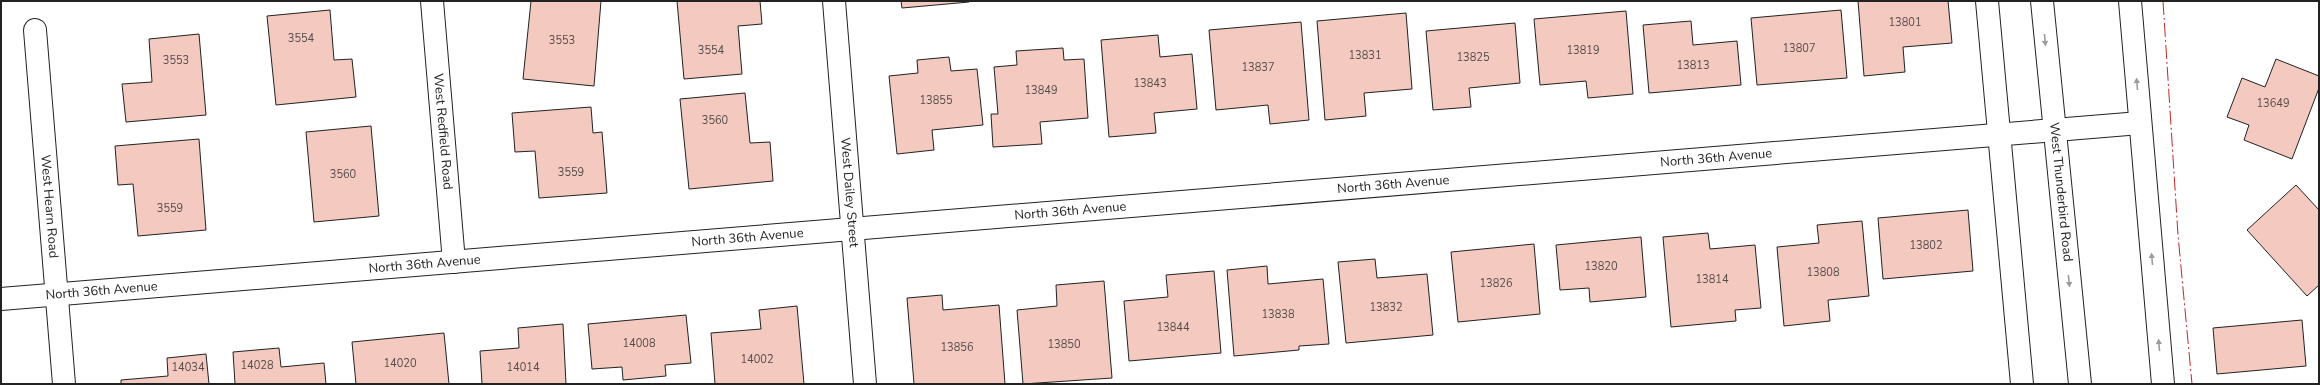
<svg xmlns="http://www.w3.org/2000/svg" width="2320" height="385" font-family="'Nunito Sans',sans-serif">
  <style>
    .building { fill: #f3c9c0; stroke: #222 }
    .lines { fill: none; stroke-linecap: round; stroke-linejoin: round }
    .minor-casing { stroke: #222; stroke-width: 24 }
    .major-casing { stroke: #222; stroke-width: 24 }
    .minor { stroke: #fff; stroke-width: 22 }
    .major { stroke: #fff; stroke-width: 22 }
    .power { stroke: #c62828; stroke-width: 1; stroke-dasharray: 14 3 2 3; stroke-linecap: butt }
    .oneway { fill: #9c9c9c }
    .labels { text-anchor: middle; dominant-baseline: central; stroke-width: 3; stroke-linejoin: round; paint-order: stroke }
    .number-label { font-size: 11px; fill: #564c4a }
    .street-label { font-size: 13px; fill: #222; stroke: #fff }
  </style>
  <rect width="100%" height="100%" fill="#fff"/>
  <g class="building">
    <path d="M 531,1 L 601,1 L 594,86 L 523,79 Z"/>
    <path d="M 677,1 L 760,1 L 762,24 L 738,26 L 742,74 L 684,79 Z"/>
    <path d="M 901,1 L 969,1 L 969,2 L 902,8 Z"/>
    <path d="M 1858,1 L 1948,1 L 1952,43 L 1903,47 L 1905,72 L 1864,76 Z"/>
    <path d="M 330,10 L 334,60 L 352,59 L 356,97 L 276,105 L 267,16 Z"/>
    <path d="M 1841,10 L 1847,78 L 1757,85 L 1751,18 Z"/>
    <path d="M 1626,11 L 1633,94 L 1588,98 L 1586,81 L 1540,85 L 1534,19 Z"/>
    <path d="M 1406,13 L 1412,89 L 1364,93 L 1366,116 L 1325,120 L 1317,21 Z"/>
    <path d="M 1691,21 L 1693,45 L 1737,41 L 1741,85 L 1649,93 L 1643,25 Z"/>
    <path d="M 1301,22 L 1309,120 L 1270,124 L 1268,105 L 1216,110 L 1209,30 Z"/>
    <path d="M 1515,23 L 1520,83 L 1469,88 L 1471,107 L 1433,110 L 1426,31 Z"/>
    <path d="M 199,34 L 206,115 L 126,122 L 122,84 L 152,82 L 149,39 Z"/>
    <path d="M 1158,35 L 1160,57 L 1192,54 L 1197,109 L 1154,113 L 1156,133 L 1109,137 L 1101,40 Z"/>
    <path d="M 1063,48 L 1064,60 L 1084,59 L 1088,118 L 1040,122 L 1042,144 L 993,147 L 991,114 L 998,114 L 994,67 L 1017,65 L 1016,51 Z"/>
    <path d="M 949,57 L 951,71 L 977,69 L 983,125 L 932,130 L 934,150 L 897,154 L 889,76 L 918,73 L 917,60 Z"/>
    <path d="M 2276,59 L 2319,76 L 2319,88 L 2292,159 L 2244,140 L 2249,125 L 2227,117 L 2242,78 L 2265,87 Z"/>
    <path d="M 745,93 L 750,143 L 770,142 L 773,181 L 689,189 L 680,99 Z"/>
    <path d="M 591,107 L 593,133 L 602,132 L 607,193 L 539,198 L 535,151 L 515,152 L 512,113 Z"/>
    <path d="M 371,126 L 379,216 L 314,222 L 306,132 Z"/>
    <path d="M 199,139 L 206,230 L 138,236 L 133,184 L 118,185 L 115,146 Z"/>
    <path d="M 2296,185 L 2319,210 L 2319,285 L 2307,296 L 2247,230 Z"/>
    <path d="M 1968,210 L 1973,271 L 1883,279 L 1878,218 Z"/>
    <path d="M 1862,221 L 1869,296 L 1828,300 L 1830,321 L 1784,326 L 1777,247 L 1819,243 L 1817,225 Z"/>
    <path d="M 1708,233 L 1710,249 L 1755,245 L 1761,308 L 1735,310 L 1736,321 L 1671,327 L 1663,237 Z"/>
    <path d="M 1641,237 L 1646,297 L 1590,302 L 1589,288 L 1560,290 L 1556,245 Z"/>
    <path d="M 1534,244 L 1540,314 L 1458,322 L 1451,252 Z"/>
    <path d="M 1375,259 L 1377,278 L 1427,274 L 1433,335 L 1346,343 L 1338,262 Z"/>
    <path d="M 1267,266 L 1268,284 L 1323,279 L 1329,344 L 1299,346 L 1299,350 L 1234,356 L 1227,270 Z"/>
    <path d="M 1214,271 L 1221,353 L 1129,361 L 1124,301 L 1168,297 L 1166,275 Z"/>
    <path d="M 1104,281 L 1112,378 L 1023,384 L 1017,310 L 1057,306 L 1056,285 Z"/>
    <path d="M 942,295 L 943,310 L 999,305 L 1005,384 L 914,384 L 907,298 Z"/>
    <path d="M 797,306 L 804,384 L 715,384 L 711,333 L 761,329 L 759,310 Z"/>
    <path d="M 686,315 L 691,363 L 665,365 L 666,376 L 623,380 L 622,367 L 592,369 L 588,324 Z"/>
    <path d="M 2302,320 L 2306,366 L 2217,374 L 2213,328 Z"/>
    <path d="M 563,324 L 566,384 L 482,384 L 480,351 L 519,348 L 518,328 Z"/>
    <path d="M 444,333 L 449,384 L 356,384 L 352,342 Z"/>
    <path d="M 279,348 L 281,367 L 324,363 L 326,384 L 235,384 L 233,352 Z"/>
    <path d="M 206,354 L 209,384 L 121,384 L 121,380 L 168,376 L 167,358 Z"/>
  </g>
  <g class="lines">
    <defs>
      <g id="minor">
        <path id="s1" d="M 432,1 L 454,262"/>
        <path id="s2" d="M 834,1 L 865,384"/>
        <path d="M 1987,1 L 2022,384"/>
        <path id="s3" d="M 35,30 L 64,384"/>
        <path id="s4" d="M 1,299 L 2140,123"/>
      </g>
      <g id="major">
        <path id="s5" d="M 2042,1 L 2080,384"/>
        <path d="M 2130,1 L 2163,384"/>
      </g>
    </defs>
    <use href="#minor" class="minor-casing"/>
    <use href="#major" class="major-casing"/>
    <use href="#minor" class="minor"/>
    <use href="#major" class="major"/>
    <path class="power" d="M 2163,1 L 2178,235 L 2192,384"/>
  </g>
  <defs><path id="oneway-solid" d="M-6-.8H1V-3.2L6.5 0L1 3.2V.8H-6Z"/></defs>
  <g class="oneway">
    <use href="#oneway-solid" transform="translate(2045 40) rotate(85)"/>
    <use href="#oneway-solid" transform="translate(2137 84) rotate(-95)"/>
    <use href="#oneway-solid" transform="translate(2152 259) rotate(-95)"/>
    <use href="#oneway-solid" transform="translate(2069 281) rotate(84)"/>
    <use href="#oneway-solid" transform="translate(2159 345) rotate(-95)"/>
  </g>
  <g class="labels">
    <g class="number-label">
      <text x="1905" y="22">13801</text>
      <text x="301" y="38">3554</text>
      <text x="562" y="40">3553</text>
      <text x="1799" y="48">13807</text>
      <text x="711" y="50">3554</text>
      <text x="1583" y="50">13819</text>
      <text x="1365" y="55">13831</text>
      <text x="1473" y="57">13825</text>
      <text x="176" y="60">3553</text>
      <text x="1693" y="65">13813</text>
      <text x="1258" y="67">13837</text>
      <text x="1150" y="83">13843</text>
      <text x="1041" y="90">13849</text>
      <text x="936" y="100">13855</text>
      <text x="2273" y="103">13649</text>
      <text x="715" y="120">3560</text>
      <text x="571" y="172">3559</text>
      <text x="343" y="174">3560</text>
      <text x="170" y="208">3559</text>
      <text x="1926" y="245">13802</text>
      <text x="1601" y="266">13820</text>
      <text x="1823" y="272">13808</text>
      <text x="1712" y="279">13814</text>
      <text x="1496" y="283">13826</text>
      <text x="1386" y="307">13832</text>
      <text x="1278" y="314">13838</text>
      <text x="1173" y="327">13844</text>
      <text x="639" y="343">14008</text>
      <text x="1064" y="344">13850</text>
      <text x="957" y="347">13856</text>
      <text x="757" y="359">14002</text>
      <text x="400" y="363">14020</text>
      <text x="257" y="365">14028</text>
      <text x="188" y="367">14034</text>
      <text x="523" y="367">14014</text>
    </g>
    <g class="street-label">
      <text stroke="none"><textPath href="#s1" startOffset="131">West Redfield Road</textPath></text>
      <text stroke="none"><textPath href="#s4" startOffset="1721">North 36th Avenue</textPath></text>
      <text stroke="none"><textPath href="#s4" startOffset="1397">North 36th Avenue</textPath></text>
      <text stroke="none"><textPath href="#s2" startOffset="192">West Dailey Street</textPath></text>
      <text stroke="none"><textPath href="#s5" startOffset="192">West Thunderbird Road</textPath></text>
      <text stroke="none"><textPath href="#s3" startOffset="177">West Hearn Road</textPath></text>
      <text stroke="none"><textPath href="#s4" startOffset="1073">North 36th Avenue</textPath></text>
      <text stroke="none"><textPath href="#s4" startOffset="749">North 36th Avenue</textPath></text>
      <text stroke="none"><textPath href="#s4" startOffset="425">North 36th Avenue</textPath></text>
      <text stroke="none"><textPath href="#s4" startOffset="101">North 36th Avenue</textPath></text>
    </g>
  </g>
  <rect width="2320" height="385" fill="none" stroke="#222222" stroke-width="4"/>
</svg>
